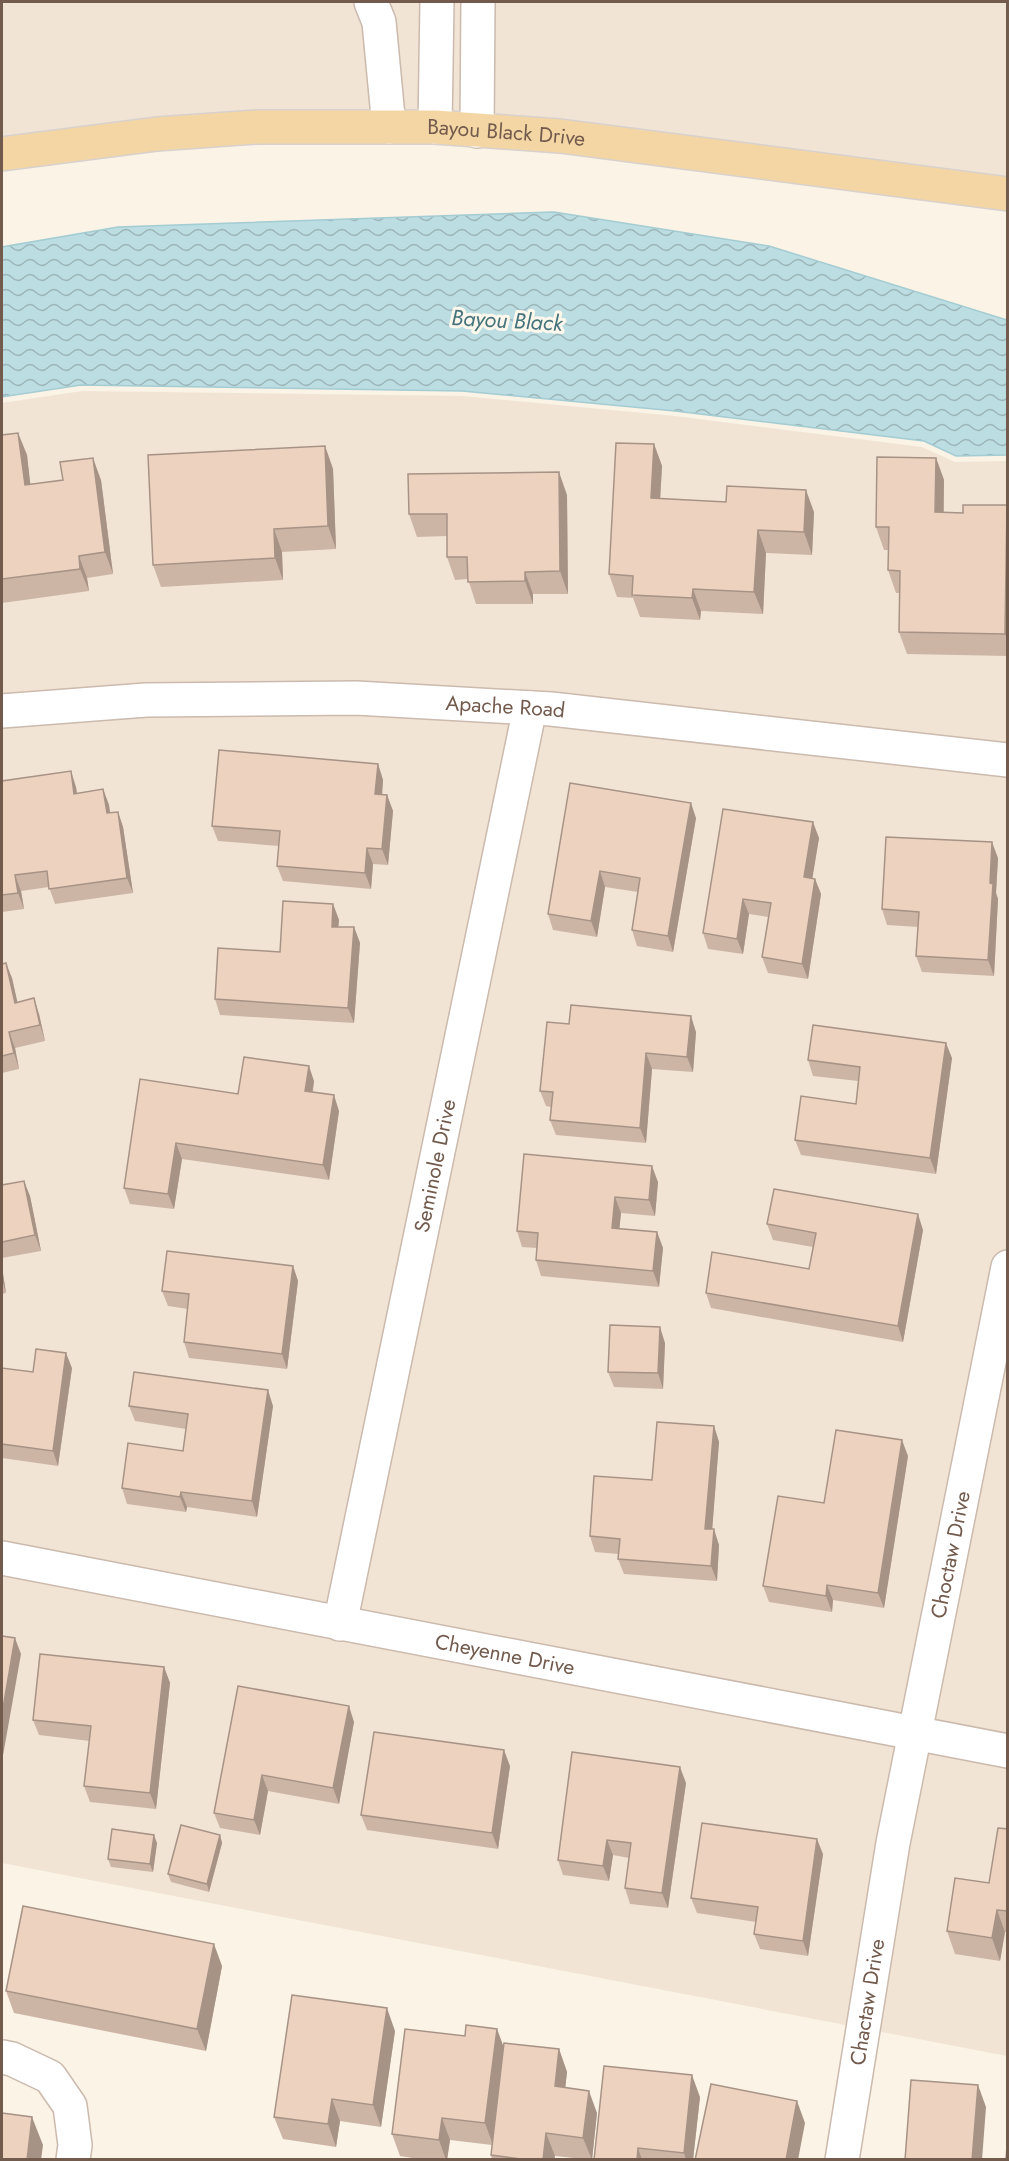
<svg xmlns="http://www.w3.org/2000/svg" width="1009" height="2161" font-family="Jost,sans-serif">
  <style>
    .residential { fill: #f1e4d5 }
    .water { fill: url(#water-waves); stroke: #a3ccd3; stroke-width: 1.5 }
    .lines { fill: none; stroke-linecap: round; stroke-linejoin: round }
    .minor-casing { stroke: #cbbaad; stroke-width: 36 }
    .major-casing { stroke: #d8d1cd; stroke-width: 36 }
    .minor { stroke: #fff; stroke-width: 33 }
    .major { stroke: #f4d6a4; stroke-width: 33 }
    .wall { fill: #cdb5a5 }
    .shaded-wall { fill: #a79386 }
    .building { fill: #eed2c0; stroke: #a79386; stroke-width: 1.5 }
    .labels { text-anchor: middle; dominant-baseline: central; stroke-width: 6; stroke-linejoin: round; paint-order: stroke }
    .street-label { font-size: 21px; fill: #725a4d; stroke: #fdf7ec }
    .water-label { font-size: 22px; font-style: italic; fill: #45737c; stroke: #fdf7ec }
  </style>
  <defs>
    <pattern id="water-waves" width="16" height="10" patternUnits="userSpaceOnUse" patternTransform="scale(1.5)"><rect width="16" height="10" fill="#bcdde2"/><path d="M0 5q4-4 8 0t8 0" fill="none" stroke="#9db6b9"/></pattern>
  </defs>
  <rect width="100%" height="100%" fill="#faf3e6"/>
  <g class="residential">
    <path d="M 2,2 L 1007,2 L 1007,200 L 423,132 L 2,160 Z"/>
    <path d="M 82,391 L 462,396 L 675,416 L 922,447 L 955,462 L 1007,461 L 1007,2056 L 2,1863 L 2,403 Z"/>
  </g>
  <path class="water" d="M 554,212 L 769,246 L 1007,320 L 1007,455 L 956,456 L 924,441 L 675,411 L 462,391 L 81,385 L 2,397 L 2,247 L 118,227 Z"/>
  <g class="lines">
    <defs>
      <g id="minor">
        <path d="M 371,2 L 379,22 L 389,127"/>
        <path d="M 435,127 L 437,2"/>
        <path d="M 477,131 L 478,2"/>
        <path id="s1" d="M 2,711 L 146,700 L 356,698 L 551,709 L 1008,760"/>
        <path id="s2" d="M 2,1558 L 1008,1751"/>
        <path id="s3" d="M 340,1624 L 530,708"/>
        <path d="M 2,2057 L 12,2059 L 50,2077 L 70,2106 L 75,2145 L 73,2160"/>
        <path id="s4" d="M 842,2160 L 893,1843 L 1008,1267"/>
      </g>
      <g id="major">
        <path id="s5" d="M 2,154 L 157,134 L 257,127 L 435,127 L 560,136 L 1008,194"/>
      </g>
    </defs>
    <use href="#minor" class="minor-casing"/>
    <use href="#major" class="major-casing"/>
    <use href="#minor" class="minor"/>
    <use href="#major" class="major"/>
  </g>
  <g class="wall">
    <path d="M 18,433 L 27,455 L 30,484 L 101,480 L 113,574 L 87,578 L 89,591 L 2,603 L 2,435 Z"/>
    <path d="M 654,444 L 662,466 L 660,499 L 814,512 L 812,555 L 766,553 L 763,614 L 701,611 L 700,620 L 640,617 L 633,598 L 617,597 L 609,574 Z"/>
    <path d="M 325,446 L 333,469 L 336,549 L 282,552 L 283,580 L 161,587 L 153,565 Z"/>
    <path d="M 936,458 L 944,480 L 944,512 L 963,513 L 1007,505 L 1008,506 L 1008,656 L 907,654 L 899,632 L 899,593 L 896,593 L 888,570 L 888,550 L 884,550 L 876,527 Z"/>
    <path d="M 567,495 L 568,594 L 533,594 L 533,604 L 476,604 L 468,579 L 455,580 L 447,557 L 447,536 L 417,537 L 409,514 Z"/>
    <path d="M 378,764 L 383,780 L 382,795 L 387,795 L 393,811 L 388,865 L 373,864 L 371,889 L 283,881 L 277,866 L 279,846 L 218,841 L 212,826 Z"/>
    <path d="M 2,781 L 76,787 L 77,793 L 103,789 L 109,805 L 110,813 L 118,812 L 123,827 L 133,893 L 55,904 L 49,887 L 21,891 L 24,909 L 2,912 Z"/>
    <path d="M 570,783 L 696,818 L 673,952 L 637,946 L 632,930 L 638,892 L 605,887 L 597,937 L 553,930 L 548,914 Z"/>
    <path d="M 723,809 L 819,838 L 812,878 L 815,879 L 821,894 L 808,979 L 768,973 L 762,957 L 768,917 L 749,914 L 743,954 L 708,949 L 703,933 Z"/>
    <path d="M 998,858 L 996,893 L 998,899 L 994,976 L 922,972 L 916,956 L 918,927 L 887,925 L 882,909 Z"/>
    <path d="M 333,904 L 339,920 L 338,927 L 354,927 L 360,943 L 354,1023 L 220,1015 L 215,999 L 280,952 Z"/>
    <path d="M 2,964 L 12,978 L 17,1002 L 39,1014 L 45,1041 L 15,1048 L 19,1069 L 2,1073 Z"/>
    <path d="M 569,1024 L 696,1032 L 693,1072 L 652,1069 L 646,1143 L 556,1135 L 550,1120 L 551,1107 L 546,1106 L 540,1091 Z"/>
    <path d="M 952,1058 L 936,1174 L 801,1155 L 795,1140 L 856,1104 L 858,1081 L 813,1076 L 808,1060 Z"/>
    <path d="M 140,1079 L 238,1094 L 314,1081 L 313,1092 L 339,1111 L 329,1180 L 182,1159 L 174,1209 L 130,1204 L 124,1188 Z"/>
    <path d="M 658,1182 L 655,1216 L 621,1213 L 619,1229 L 657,1232 L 663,1248 L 659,1287 L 541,1276 L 536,1260 L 537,1248 L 522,1247 L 517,1231 Z"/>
    <path d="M 2,1185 L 30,1196 L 41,1251 L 2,1258 Z"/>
    <path d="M 767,1224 L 923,1230 L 903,1342 L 711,1308 L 706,1293 L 809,1269 L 813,1247 L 773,1240 Z"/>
    <path d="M 293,1266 L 298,1281 L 287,1369 L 189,1358 L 184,1342 L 188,1309 L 168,1306 L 162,1291 Z"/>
    <path d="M 2,1267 L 6,1293 L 2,1294 Z"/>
    <path d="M 665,1343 L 663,1389 L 614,1387 L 608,1372 Z"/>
    <path d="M 2,1368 L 33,1372 L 72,1368 L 58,1466 L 2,1458 Z"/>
    <path d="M 129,1406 L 273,1406 L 257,1517 L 187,1507 L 186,1512 L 127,1504 L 122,1488 L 183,1451 L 186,1429 L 135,1421 Z"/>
    <path d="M 714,1426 L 719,1442 L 712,1529 L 719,1545 L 717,1581 L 624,1574 L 618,1559 L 618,1554 L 595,1552 L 590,1536 Z"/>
    <path d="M 908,1456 L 884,1608 L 833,1600 L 832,1612 L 769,1602 L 763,1586 Z"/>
    <path d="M 164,1667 L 170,1683 L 156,1809 L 90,1802 L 84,1786 L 90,1741 L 39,1735 L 33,1720 Z"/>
    <path d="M 238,1686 L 354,1722 L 339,1804 L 268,1791 L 260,1835 L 220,1828 L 214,1813 Z"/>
    <path d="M 510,1766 L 498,1849 L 367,1830 L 361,1815 Z"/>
    <path d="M 686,1783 L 668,1908 L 630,1904 L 625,1888 L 629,1858 L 613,1855 L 609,1881 L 563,1875 L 558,1860 Z"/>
    <path d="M 1008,1829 L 1008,1932 L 1005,1932 L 1000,1961 L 955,1954 L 947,1931 L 989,1883 Z"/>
    <path d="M 220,1835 L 222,1843 L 209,1892 L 171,1882 L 168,1874 Z"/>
    <path d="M 157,1843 L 153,1872 L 111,1867 L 108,1859 Z"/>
    <path d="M 823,1854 L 808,1956 L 760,1949 L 754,1934 L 756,1922 L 697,1913 L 691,1898 Z"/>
    <path d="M 222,1966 L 206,2051 L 14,2013 L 6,1991 Z"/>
    <path d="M 497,2029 L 504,2048 L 559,2049 L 567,2072 L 565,2088 L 597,2113 L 592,2160 L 555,2156 L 554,2160 L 492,2160 L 491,2155 L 492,2145 L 450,2140 L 447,2160 L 425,2160 L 400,2156 L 392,2134 L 465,2036 Z"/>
    <path d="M 395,2031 L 381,2127 L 340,2121 L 336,2147 L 283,2139 L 274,2117 Z"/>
    <path d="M 700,2097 L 693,2160 L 594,2160 Z"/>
  </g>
  <g class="shaded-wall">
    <path d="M 18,433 L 27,455 L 33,507 L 25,485 Z"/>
    <path d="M 654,444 L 662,466 L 659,520 L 651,498 Z"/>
    <path d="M 325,446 L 333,469 L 336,549 L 328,526 Z"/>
    <path d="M 93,458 L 101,480 L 113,574 L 105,552 Z"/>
    <path d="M 936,458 L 944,480 L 943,535 L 935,512 Z"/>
    <path d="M 559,472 L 567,495 L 568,594 L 560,571 Z"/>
    <path d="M 806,490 L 814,512 L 812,555 L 804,532 Z"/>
    <path d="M 1007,505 L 1008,506 L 1008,642 L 1005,634 Z"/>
    <path d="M 274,529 L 282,552 L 283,580 L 275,558 Z"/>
    <path d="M 758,530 L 766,553 L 763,614 L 754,592 Z"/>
    <path d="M 79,556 L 87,578 L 89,591 L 80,569 Z"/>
    <path d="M 525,572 L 533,594 L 533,604 L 525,581 Z"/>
    <path d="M 693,589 L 701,611 L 700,620 L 692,598 Z"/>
    <path d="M 378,764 L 383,780 L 381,809 L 375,794 Z"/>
    <path d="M 71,771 L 76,787 L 79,809 L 74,794 Z"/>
    <path d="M 103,789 L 109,805 L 112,829 L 107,813 Z"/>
    <path d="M 387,795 L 393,811 L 388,865 L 382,849 Z"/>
    <path d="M 691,803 L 696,818 L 673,952 L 668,936 Z"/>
    <path d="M 118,812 L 123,827 L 133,893 L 127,878 Z"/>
    <path d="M 813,822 L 819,838 L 810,893 L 804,877 Z"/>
    <path d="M 992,842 L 998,858 L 996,893 L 998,899 L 994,976 L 988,960 L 990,883 Z"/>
    <path d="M 367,848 L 373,864 L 371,889 L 365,873 Z"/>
    <path d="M 600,871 L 605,887 L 597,937 L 591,921 Z"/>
    <path d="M 15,875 L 21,891 L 24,909 L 18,893 Z"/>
    <path d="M 815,879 L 821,894 L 808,979 L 802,964 Z"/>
    <path d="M 743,899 L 749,914 L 743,954 L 737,939 Z"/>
    <path d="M 333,904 L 339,920 L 337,942 L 332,927 Z"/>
    <path d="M 354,927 L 360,943 L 354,1023 L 348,1008 Z"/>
    <path d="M 6,963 L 12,978 L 21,1018 L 15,1003 Z"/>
    <path d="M 34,998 L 39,1014 L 45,1041 L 40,1025 Z"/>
    <path d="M 691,1016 L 696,1032 L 693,1072 L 687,1057 Z"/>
    <path d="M 9,1032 L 15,1048 L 19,1069 L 14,1053 Z"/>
    <path d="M 946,1043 L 952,1058 L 936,1174 L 930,1158 Z"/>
    <path d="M 646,1053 L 652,1069 L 646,1143 L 640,1128 Z"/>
    <path d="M 309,1066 L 314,1081 L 310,1107 L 305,1091 Z"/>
    <path d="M 334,1095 L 339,1111 L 329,1180 L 323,1165 Z"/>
    <path d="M 176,1143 L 182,1159 L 174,1209 L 168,1194 Z"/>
    <path d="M 652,1166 L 658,1182 L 655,1216 L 649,1200 Z"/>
    <path d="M 24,1181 L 30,1196 L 41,1251 L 35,1235 Z"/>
    <path d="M 615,1197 L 621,1213 L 618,1243 L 612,1228 Z"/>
    <path d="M 918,1214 L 923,1230 L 903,1342 L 898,1326 Z"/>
    <path d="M 657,1232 L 663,1248 L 659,1287 L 653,1271 Z"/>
    <path d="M 293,1266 L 298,1281 L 287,1369 L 282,1354 Z"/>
    <path d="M 2,1267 L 6,1293 L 2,1280 Z"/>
    <path d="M 660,1327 L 665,1343 L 663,1389 L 658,1373 Z"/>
    <path d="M 66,1353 L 72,1368 L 58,1466 L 53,1451 Z"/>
    <path d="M 268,1390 L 273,1406 L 257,1517 L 252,1501 Z"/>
    <path d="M 714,1426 L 719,1442 L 711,1545 L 705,1529 Z"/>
    <path d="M 902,1440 L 908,1456 L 884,1608 L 878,1593 Z"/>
    <path d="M 181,1492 L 187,1507 L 186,1512 L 180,1497 Z"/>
    <path d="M 714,1529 L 719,1545 L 717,1581 L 711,1566 Z"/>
    <path d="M 827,1585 L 833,1600 L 832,1612 L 826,1596 Z"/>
    <path d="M 15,1638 L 21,1654 L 2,1761 L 2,1714 Z"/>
    <path d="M 164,1667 L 170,1683 L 156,1809 L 150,1793 Z"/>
    <path d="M 349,1706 L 354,1722 L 339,1804 L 333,1788 Z"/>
    <path d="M 504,1750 L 510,1766 L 498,1849 L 492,1833 Z"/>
    <path d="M 680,1767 L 686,1783 L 668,1908 L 662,1893 Z"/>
    <path d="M 262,1775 L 268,1791 L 260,1835 L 254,1820 Z"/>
    <path d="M 154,1835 L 157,1843 L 153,1872 L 150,1864 Z"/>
    <path d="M 220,1835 L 222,1843 L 209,1892 L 207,1884 Z"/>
    <path d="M 817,1839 L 823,1854 L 808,1956 L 803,1941 Z"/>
    <path d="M 607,1840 L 613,1855 L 609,1881 L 603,1866 Z"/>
    <path d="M 997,1910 L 1005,1932 L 1000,1961 L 992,1938 Z"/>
    <path d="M 214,1944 L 222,1966 L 206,2051 L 197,2029 Z"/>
    <path d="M 387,2008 L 395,2031 L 381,2127 L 373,2105 Z"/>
    <path d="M 497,2029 L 505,2051 L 493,2145 L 485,2123 Z"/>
    <path d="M 559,2049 L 567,2072 L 563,2109 L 555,2086 Z"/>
    <path d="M 692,2075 L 700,2097 L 693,2160 L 686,2160 L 684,2153 Z"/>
    <path d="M 978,2085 L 986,2107 L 982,2160 L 972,2160 Z"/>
    <path d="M 589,2091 L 597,2113 L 592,2160 L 583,2138 Z"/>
    <path d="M 332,2099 L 340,2121 L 336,2147 L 328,2124 Z"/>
    <path d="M 797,2101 L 805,2123 L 798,2160 L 786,2160 Z"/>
    <path d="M 32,2117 L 43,2145 L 41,2160 L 27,2160 Z"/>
    <path d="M 442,2118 L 450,2140 L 447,2160 L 446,2160 L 439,2140 Z"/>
    <path d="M 546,2133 L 555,2156 L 554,2160 L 543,2160 Z"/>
    <path d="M 638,2148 L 642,2160 L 637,2160 Z"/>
  </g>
  <g class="building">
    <path d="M 18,433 L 25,485 L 63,480 L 60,462 L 93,458 L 105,552 L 79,556 L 80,569 L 2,579 L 2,435 Z"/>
    <path d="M 616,443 L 654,444 L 651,498 L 726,502 L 727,486 L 806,490 L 804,532 L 758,530 L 754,592 L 693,589 L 692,598 L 632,595 L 633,576 L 609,574 Z"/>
    <path d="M 325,446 L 328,526 L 274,529 L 275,558 L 153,565 L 148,455 Z"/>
    <path d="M 877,457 L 936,458 L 935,512 L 963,513 L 963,505 L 1007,505 L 1005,634 L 899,632 L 900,571 L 888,570 L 889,527 L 876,527 Z"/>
    <path d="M 559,472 L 560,571 L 525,572 L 525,581 L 468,582 L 467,557 L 447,557 L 447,514 L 409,514 L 408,474 Z"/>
    <path d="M 219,750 L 378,764 L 375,794 L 387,795 L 382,849 L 367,848 L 365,873 L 277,866 L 280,831 L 212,826 Z"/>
    <path d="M 71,771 L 74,794 L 103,789 L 107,813 L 118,812 L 127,878 L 49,889 L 47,871 L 15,875 L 18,893 L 2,895 L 2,781 Z"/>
    <path d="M 570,783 L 691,803 L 668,936 L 632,930 L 640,878 L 600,871 L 591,921 L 548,914 Z"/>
    <path d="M 723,809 L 813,822 L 804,877 L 815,879 L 802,964 L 762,957 L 771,903 L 743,899 L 737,939 L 703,933 Z"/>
    <path d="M 886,837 L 992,842 L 990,883 L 993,884 L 988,960 L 916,956 L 919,912 L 882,909 Z"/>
    <path d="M 283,901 L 333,904 L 332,927 L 354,927 L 348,1008 L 215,999 L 218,948 L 280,952 Z"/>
    <path d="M 6,963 L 15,1003 L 34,998 L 40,1025 L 9,1032 L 14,1053 L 2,1056 L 2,964 Z"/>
    <path d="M 571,1005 L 691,1016 L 687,1057 L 646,1053 L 640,1128 L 550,1120 L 553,1092 L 540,1091 L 547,1022 L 569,1024 Z"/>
    <path d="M 813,1025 L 946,1043 L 930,1158 L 795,1140 L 801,1096 L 856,1104 L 860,1067 L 808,1060 Z"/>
    <path d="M 244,1057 L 309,1066 L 305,1091 L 334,1095 L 323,1165 L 176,1143 L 168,1194 L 124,1188 L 140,1079 L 238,1094 Z"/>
    <path d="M 524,1154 L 652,1166 L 649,1200 L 615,1197 L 612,1228 L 657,1232 L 653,1271 L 536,1260 L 538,1233 L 517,1231 Z"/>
    <path d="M 24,1181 L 35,1235 L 2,1242 L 2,1185 Z"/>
    <path d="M 774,1189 L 918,1214 L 898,1326 L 706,1293 L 712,1252 L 809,1269 L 816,1233 L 767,1224 Z"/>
    <path d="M 167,1251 L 293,1266 L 282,1354 L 184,1342 L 189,1294 L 162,1291 Z"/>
    <path d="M 610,1325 L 660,1327 L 658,1373 L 608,1372 Z"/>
    <path d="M 36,1349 L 66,1353 L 53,1451 L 2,1444 L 2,1368 L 33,1372 Z"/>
    <path d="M 134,1372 L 268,1390 L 252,1501 L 181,1492 L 180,1497 L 122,1488 L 128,1443 L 183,1451 L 188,1414 L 129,1406 Z"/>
    <path d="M 657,1422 L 714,1426 L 705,1529 L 714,1529 L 711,1566 L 618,1559 L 620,1539 L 590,1536 L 594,1476 L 652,1480 Z"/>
    <path d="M 836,1430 L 902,1440 L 878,1593 L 827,1585 L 826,1596 L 763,1586 L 778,1496 L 824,1503 Z"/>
    <path d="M 2,1636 L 15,1638 L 2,1714 Z"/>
    <path d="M 40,1654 L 164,1667 L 150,1793 L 84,1786 L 91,1726 L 33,1720 Z"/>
    <path d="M 238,1686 L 349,1706 L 333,1788 L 262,1775 L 254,1820 L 214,1813 Z"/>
    <path d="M 374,1732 L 504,1750 L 492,1833 L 361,1815 Z"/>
    <path d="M 572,1752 L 680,1767 L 662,1893 L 625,1888 L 631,1843 L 607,1840 L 603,1866 L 558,1860 Z"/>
    <path d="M 702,1823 L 817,1839 L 803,1941 L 754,1934 L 758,1907 L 691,1898 Z"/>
    <path d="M 181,1825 L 220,1835 L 207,1884 L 168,1874 Z"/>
    <path d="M 998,1828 L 1008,1829 L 1008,1911 L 997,1910 L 992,1938 L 947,1931 L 955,1878 L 989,1883 Z"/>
    <path d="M 112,1829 L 154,1835 L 150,1864 L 108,1859 Z"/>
    <path d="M 23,1906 L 214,1944 L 197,2029 L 6,1991 Z"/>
    <path d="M 292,1995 L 387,2008 L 373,2105 L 332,2099 L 328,2124 L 274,2117 Z"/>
    <path d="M 466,2025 L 497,2029 L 485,2123 L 442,2118 L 439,2140 L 392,2134 L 405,2029 L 465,2036 Z"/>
    <path d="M 504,2043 L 559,2049 L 555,2086 L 589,2091 L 583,2138 L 546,2133 L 543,2160 L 528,2160 L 491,2155 Z"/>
    <path d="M 604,2066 L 692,2075 L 684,2153 L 638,2148 L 637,2160 L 594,2160 Z"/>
    <path d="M 911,2080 L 978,2085 L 972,2160 L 905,2160 Z"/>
    <path d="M 711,2084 L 797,2101 L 786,2160 L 695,2160 Z"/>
    <path d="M 2,2113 L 32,2117 L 27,2160 L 2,2160 Z"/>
    <path d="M 1008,2132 L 1008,2160 L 1006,2160 Z"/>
  </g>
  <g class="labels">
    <g class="street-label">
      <text stroke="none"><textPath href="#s5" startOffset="506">Bayou Black Drive</textPath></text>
      <text stroke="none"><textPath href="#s1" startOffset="504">Apache Road</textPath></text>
      <text stroke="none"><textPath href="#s3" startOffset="468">Seminole Drive</textPath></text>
      <text stroke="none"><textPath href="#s4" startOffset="615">Choctaw Drive</textPath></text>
      <text stroke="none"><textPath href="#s2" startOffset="512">Cheyenne Drive</textPath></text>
      <text stroke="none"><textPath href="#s4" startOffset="160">Chactaw Drive</textPath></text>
    </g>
    <g class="water-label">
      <text transform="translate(507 320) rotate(3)">Bayou Black</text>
    </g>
  </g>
  <rect width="1009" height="2161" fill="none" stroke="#725a4d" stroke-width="6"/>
</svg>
